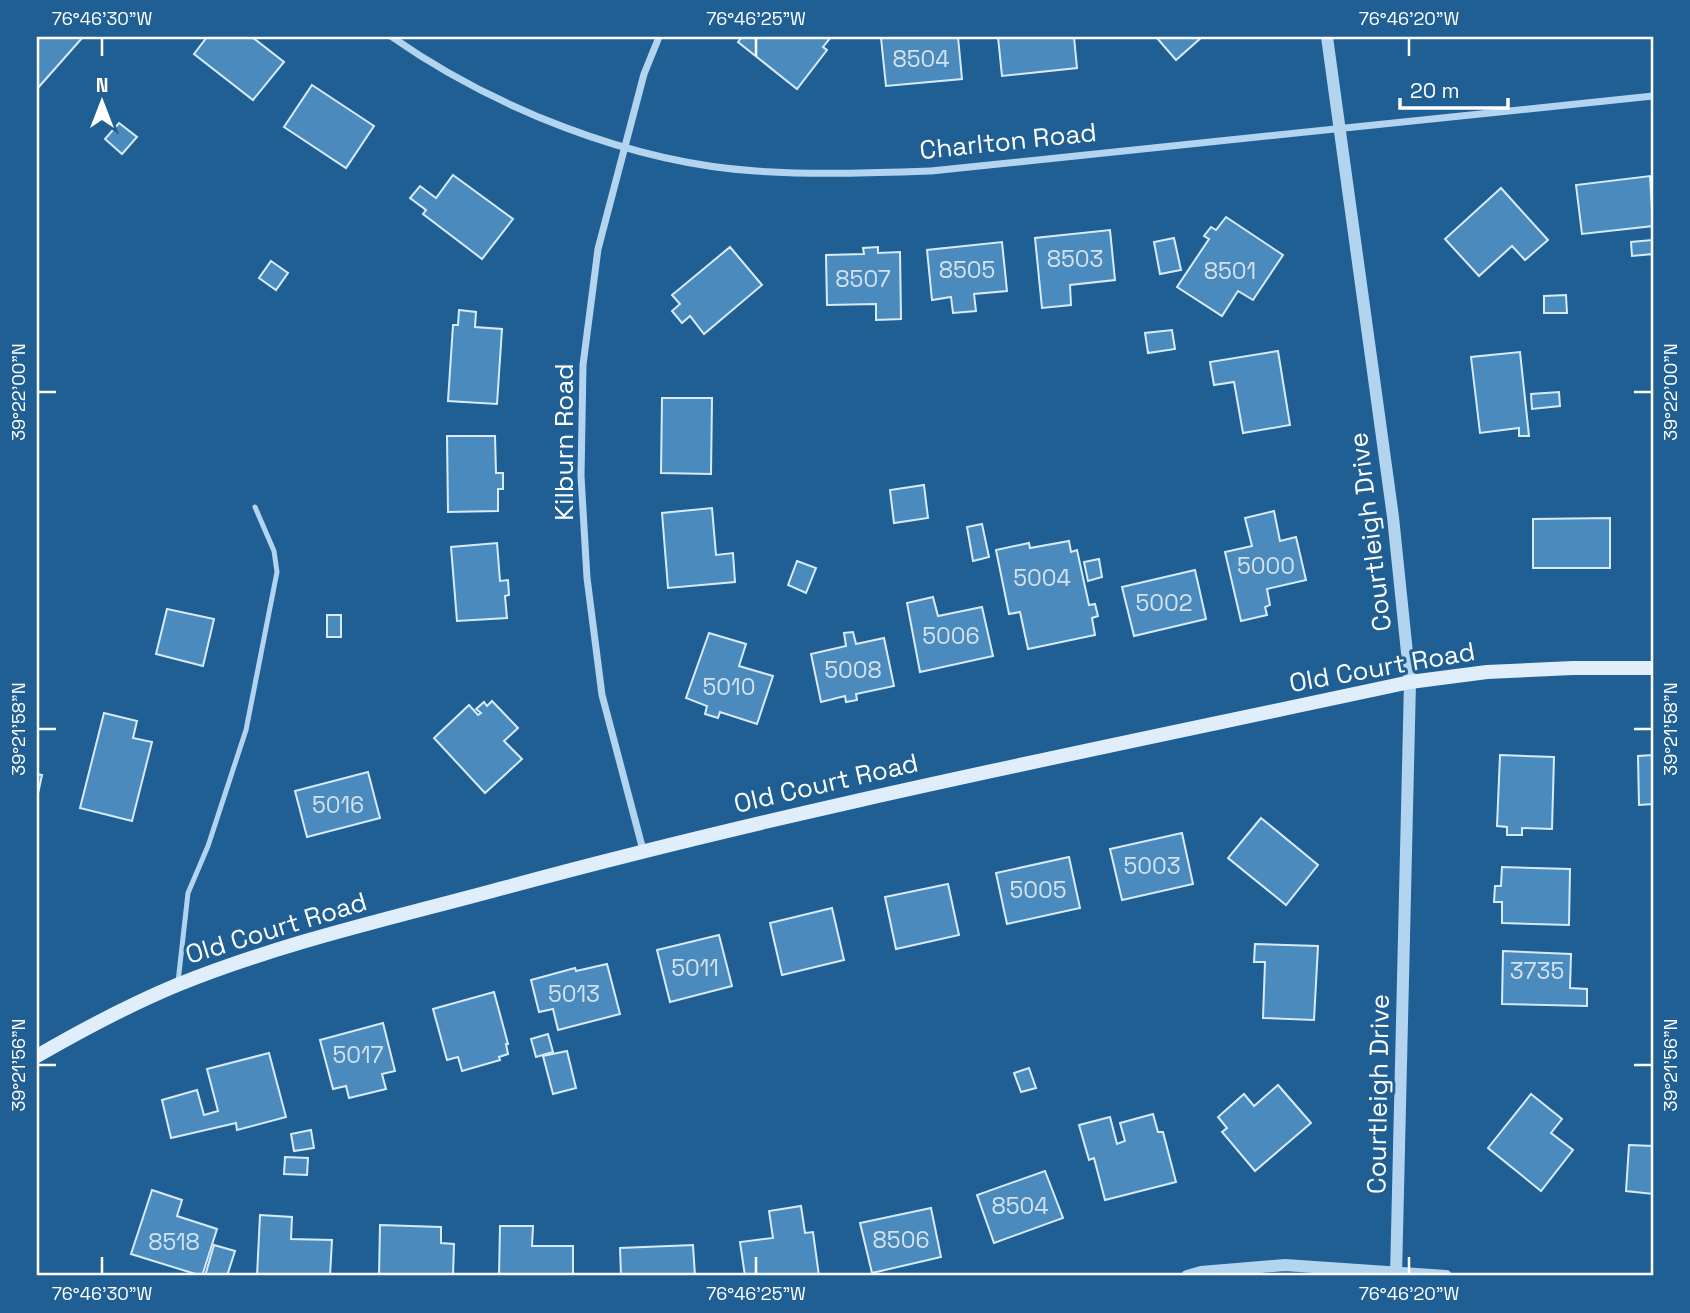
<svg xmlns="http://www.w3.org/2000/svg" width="1690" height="1313" font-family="'Space Grotesk',sans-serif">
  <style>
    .building { fill: #4b8abd; stroke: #d8ebfa; stroke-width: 2 }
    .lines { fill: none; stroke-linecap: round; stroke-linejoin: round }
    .service { stroke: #b2d4ee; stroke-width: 5 }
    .minor { stroke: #b2d4ee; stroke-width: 7 }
    .tertiary { stroke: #b2d4ee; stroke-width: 12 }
    .secondary { stroke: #dfeefa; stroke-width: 14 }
    .ticks { fill: none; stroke: #fff; stroke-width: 2.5 }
    .labels { text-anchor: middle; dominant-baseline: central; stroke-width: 6; stroke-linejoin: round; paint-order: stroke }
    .number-label { font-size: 23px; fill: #d2e2ee }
    .street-label { font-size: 26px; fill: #fff; stroke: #1f5f94 }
    .neatline { fill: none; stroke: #fff; stroke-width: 2.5 }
    .ticks-label { font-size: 18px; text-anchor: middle; fill: #fff }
  </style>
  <rect width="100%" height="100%" fill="#1f5f94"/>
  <g class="building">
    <path d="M 37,37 L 83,37 L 37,89 Z"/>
    <path d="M 207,37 L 252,37 L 284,62 L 253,100 L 194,54 Z"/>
    <path d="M 742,37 L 831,37 L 823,47 L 827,50 L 797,89 L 738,42 Z"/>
    <path d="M 892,37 L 958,37 L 962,79 L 886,86 L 881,38 Z"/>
    <path d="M 998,37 L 1074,37 L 1077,68 L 1002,76 Z"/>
    <path d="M 1156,37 L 1202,37 L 1176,60 Z"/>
    <path d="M 312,85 L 374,126 L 346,168 L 284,127 Z"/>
    <path d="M 119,123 L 137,137 L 122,154 L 105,139 Z"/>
    <path d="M 453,175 L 513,219 L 482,259 L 423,214 L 426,210 L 410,198 L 420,186 L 436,198 Z"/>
    <path d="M 1650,176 L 1653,226 L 1582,234 L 1576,185 Z"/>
    <path d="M 1501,188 L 1548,240 L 1525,260 L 1512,246 L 1479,276 L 1445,239 Z"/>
    <path d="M 1226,217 L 1283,255 L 1253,300 L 1238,291 L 1222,316 L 1177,287 L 1209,239 L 1204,236 L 1211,227 L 1216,230 Z"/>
    <path d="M 1110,230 L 1115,280 L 1070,285 L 1071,305 L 1042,308 L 1035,238 Z"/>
    <path d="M 1174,238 L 1181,270 L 1160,274 L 1154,242 Z"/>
    <path d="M 1652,240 L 1653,254 L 1632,256 L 1631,242 Z"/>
    <path d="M 1002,242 L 1007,291 L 974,294 L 976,311 L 953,313 L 951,297 L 932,300 L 927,250 Z"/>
    <path d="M 730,247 L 762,285 L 704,334 L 690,316 L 682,323 L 672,311 L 680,304 L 672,295 Z"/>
    <path d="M 878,247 L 878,253 L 900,252 L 901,319 L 876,320 L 876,304 L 827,305 L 826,255 L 864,254 L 863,248 Z"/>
    <path d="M 271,261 L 288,273 L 276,290 L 259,278 Z"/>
    <path d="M 1566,295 L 1567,313 L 1544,313 L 1544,296 Z"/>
    <path d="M 459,310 L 476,312 L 475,327 L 502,329 L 497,404 L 448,401 L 453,325 L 458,325 Z"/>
    <path d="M 1172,330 L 1175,349 L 1148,353 L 1145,333 Z"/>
    <path d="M 1278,351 L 1290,425 L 1243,433 L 1234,382 L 1214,385 L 1210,362 Z"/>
    <path d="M 1520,352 L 1529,436 L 1519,436 L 1519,428 L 1480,433 L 1471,357 Z"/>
    <path d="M 1559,392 L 1560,406 L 1532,409 L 1531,394 Z"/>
    <path d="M 662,398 L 712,398 L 711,474 L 661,473 Z"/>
    <path d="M 447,436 L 495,436 L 496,473 L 503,473 L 503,489 L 498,489 L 498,511 L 448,512 Z"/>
    <path d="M 924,485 L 928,518 L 894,523 L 890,490 Z"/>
    <path d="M 712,508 L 716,555 L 733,553 L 735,582 L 668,588 L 662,513 Z"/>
    <path d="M 1274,511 L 1280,541 L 1296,537 L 1306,580 L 1267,589 L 1270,605 L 1265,607 L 1267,615 L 1241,621 L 1225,552 L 1252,546 L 1245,518 Z"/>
    <path d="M 1610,518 L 1610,568 L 1533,568 L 1533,519 Z"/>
    <path d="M 982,524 L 989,557 L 973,561 L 967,527 Z"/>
    <path d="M 1069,541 L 1071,552 L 1077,550 L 1089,605 L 1095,604 L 1098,616 L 1092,618 L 1095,635 L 1028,649 L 1020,612 L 1009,614 L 996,550 L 1029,543 L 1030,548 Z"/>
    <path d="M 497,543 L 500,581 L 508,580 L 509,595 L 505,596 L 507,618 L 457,621 L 451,547 Z"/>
    <path d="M 1099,559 L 1102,577 L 1088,581 L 1084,562 Z"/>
    <path d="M 797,561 L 816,568 L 806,593 L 788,585 Z"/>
    <path d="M 1195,570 L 1206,619 L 1134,636 L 1122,587 Z"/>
    <path d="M 933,597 L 938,616 L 982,607 L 993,656 L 920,672 L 907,603 Z"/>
    <path d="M 167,609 L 214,619 L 203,666 L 156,654 Z"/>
    <rect x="327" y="615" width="14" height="22"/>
    <path d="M 853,632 L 856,644 L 884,638 L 894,686 L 856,694 L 857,700 L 846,702 L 845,696 L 821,702 L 811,654 L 846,646 L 844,633 Z"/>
    <path d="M 709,633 L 746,644 L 739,666 L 773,676 L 757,724 L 720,712 L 718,718 L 705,714 L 707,706 L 686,698 Z"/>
    <path d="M 492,701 L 518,728 L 504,741 L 522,759 L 485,793 L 434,738 L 469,705 L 478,715 L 481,713 L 476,709 L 484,702 L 487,706 Z"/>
    <path d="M 104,713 L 137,721 L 133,738 L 152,742 L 132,821 L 80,808 Z"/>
    <path d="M 1500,755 L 1554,757 L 1552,829 L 1522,828 L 1522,835 L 1507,835 L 1507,827 L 1497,826 Z"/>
    <path d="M 1653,755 L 1653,804 L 1639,805 L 1638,756 Z"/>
    <path d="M 368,772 L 380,818 L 307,837 L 295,791 Z"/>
    <path d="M 37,774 L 42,775 L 37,798 Z"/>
    <path d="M 1261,818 L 1318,865 L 1286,905 L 1228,858 Z"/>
    <path d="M 1182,833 L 1193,884 L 1122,900 L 1110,849 Z"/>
    <path d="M 1069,857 L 1080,908 L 1007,924 L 996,873 Z"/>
    <path d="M 1502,867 L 1570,869 L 1569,925 L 1502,923 L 1502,902 L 1494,902 L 1495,886 L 1501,886 Z"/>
    <path d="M 948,884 L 959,935 L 896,949 L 885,897 Z"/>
    <path d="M 832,908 L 844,960 L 782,975 L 770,923 Z"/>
    <path d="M 719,935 L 732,986 L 670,1002 L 657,950 Z"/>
    <path d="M 1255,944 L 1318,946 L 1314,1020 L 1263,1018 L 1265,962 L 1254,962 Z"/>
    <path d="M 1503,951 L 1571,954 L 1570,988 L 1587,989 L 1587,1006 L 1502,1004 Z"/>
    <path d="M 607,964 L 620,1014 L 558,1030 L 553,1009 L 539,1012 L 531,980 L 575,968 L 576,971 Z"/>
    <path d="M 494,992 L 508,1044 L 506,1044 L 508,1054 L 499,1057 L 500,1060 L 462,1071 L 458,1057 L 447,1060 L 433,1009 Z"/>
    <path d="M 383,1023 L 395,1071 L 382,1074 L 386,1089 L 349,1098 L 346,1086 L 333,1089 L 320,1040 Z"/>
    <path d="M 548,1034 L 553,1052 L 536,1057 L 531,1039 Z"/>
    <path d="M 567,1051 L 576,1088 L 553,1094 L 543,1056 Z"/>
    <path d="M 269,1053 L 286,1117 L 237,1130 L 236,1123 L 171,1138 L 162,1100 L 197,1090 L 204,1115 L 218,1111 L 207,1069 Z"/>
    <path d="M 1029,1068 L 1036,1088 L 1021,1092 L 1014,1073 Z"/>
    <path d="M 1278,1085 L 1311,1123 L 1255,1171 L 1222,1132 L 1227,1128 L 1218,1117 L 1244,1094 L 1254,1106 Z"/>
    <path d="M 1531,1094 L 1562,1119 L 1551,1133 L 1573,1150 L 1541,1191 L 1488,1148 Z"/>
    <path d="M 1153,1114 L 1158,1132 L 1163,1132 L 1176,1182 L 1105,1200 L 1094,1158 L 1089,1160 L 1079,1125 L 1110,1117 L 1117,1144 L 1125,1141 L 1120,1123 Z"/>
    <path d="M 311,1130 L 314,1148 L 294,1151 L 291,1134 Z"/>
    <path d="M 1629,1145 L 1653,1146 L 1653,1194 L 1626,1191 Z"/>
    <path d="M 285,1157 L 308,1158 L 307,1175 L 284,1174 Z"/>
    <path d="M 1045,1171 L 1063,1218 L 994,1243 L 977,1195 Z"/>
    <path d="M 152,1190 L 182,1200 L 177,1216 L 217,1229 L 202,1276 L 131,1254 Z"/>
    <path d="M 801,1206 L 805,1233 L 813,1232 L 819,1276 L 745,1276 L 740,1242 L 773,1238 L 769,1211 Z"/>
    <path d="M 931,1208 L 941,1257 L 872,1273 L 860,1223 Z"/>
    <path d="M 260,1215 L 292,1217 L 291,1239 L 332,1240 L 330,1276 L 257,1276 Z"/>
    <path d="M 380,1225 L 441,1227 L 441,1243 L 454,1244 L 453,1276 L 379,1276 Z"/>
    <path d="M 500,1226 L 533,1226 L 532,1246 L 573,1246 L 573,1276 L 499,1276 Z"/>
    <path d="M 214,1245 L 235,1251 L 227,1276 L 205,1276 Z"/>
    <path d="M 693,1245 L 695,1276 L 621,1276 L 620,1248 Z"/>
  </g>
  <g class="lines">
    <path class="service" d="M 178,982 L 188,893 L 208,846 L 246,730 L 277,572 L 274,551 L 255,507"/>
    <g class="minor">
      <path d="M 392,37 C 494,108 631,163 756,171 C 814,175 872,173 931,171 L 1653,96"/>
      <path d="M 643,850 L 602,695 L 587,578 L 581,476 L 583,365 L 598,249 L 644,74 L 659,37"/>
    </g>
    <g class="tertiary">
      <path d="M 1327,37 L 1393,517 L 1410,682 L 1396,1276"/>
      <path d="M 1187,1276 L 1201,1272 L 1285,1265 L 1446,1276"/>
    </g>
    <path class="secondary" d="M 37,1056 C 82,1030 129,1005 177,985 C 283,942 397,917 507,887 C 805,806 1108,747 1410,682 L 1487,672 L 1573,668 L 1653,668"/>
  </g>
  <path class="ticks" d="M 102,38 L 102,56M 756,38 L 756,56M 1409,38 L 1409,56M 38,392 L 56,392M 1634,392 L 1652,392M 38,729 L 56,729M 1634,729 L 1652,729M 38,1065 L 56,1065M 1634,1065 L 1652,1065M 102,1257 L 102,1274M 756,1257 L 756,1274M 1409,1257 L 1409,1274"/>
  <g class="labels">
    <g class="number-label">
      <text x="921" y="59">8504</text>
      <text x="1075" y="259">8503</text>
      <text x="967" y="270">8505</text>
      <text x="1230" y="271">8501</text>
      <text x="863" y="279">8507</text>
      <text x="1266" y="566">5000</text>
      <text x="1042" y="578">5004</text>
      <text x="1164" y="603">5002</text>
      <text x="951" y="636">5006</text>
      <text x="853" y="670">5008</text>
      <text x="729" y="687">5010</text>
      <text x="338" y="805">5016</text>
      <text x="1152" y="866">5003</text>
      <text x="1038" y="890">5005</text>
      <text x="695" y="968">5011</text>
      <text x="1537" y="971">3735</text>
      <text x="574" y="994">5013</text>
      <text x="358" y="1055">5017</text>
      <text x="1020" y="1206">8504</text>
      <text x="901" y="1240">8506</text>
      <text x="174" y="1242">8518</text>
    </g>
    <g class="street-label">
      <text transform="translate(1008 141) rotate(-6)">Charlton Road</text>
      <text transform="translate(564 442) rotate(-90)">Kilburn Road</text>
      <text transform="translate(1370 532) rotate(-97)">Courtleigh Drive</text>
      <text transform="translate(1382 667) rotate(-10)">Old Court Road</text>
      <text transform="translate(826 783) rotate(-13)">Old Court Road</text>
      <text transform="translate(276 928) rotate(-17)">Old Court Road</text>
      <text transform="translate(1378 1094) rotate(-89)">Courtleigh Drive</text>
    </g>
  </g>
  <rect width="1690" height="1313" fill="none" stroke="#1f5f94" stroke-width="77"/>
  <g transform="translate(102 102)" stroke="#1f5f94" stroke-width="5" paint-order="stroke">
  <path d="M0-5L12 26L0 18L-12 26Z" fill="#ffffff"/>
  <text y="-10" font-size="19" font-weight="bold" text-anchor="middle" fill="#ffffff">N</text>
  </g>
  <path d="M1400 98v10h108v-10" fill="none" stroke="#ffffff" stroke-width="3.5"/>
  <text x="1410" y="98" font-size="21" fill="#ffffff" stroke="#1f5f94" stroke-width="5" paint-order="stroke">20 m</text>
  <rect x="38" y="38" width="1614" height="1236" class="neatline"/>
  <g class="ticks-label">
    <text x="102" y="25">76°46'30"W</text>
    <text x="756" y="25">76°46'25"W</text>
    <text x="1409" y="25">76°46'20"W</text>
    <text transform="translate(19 392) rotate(-90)" y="6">39°22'00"N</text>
    <text transform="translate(1671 392) rotate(-90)" y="6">39°22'00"N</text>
    <text transform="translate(19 729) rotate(-90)" y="6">39°21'58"N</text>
    <text transform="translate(1671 729) rotate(-90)" y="6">39°21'58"N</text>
    <text transform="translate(19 1065) rotate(-90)" y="6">39°21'56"N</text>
    <text transform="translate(1671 1065) rotate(-90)" y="6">39°21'56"N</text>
    <text x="102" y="1300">76°46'30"W</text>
    <text x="756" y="1300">76°46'25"W</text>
    <text x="1409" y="1300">76°46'20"W</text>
  </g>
</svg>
